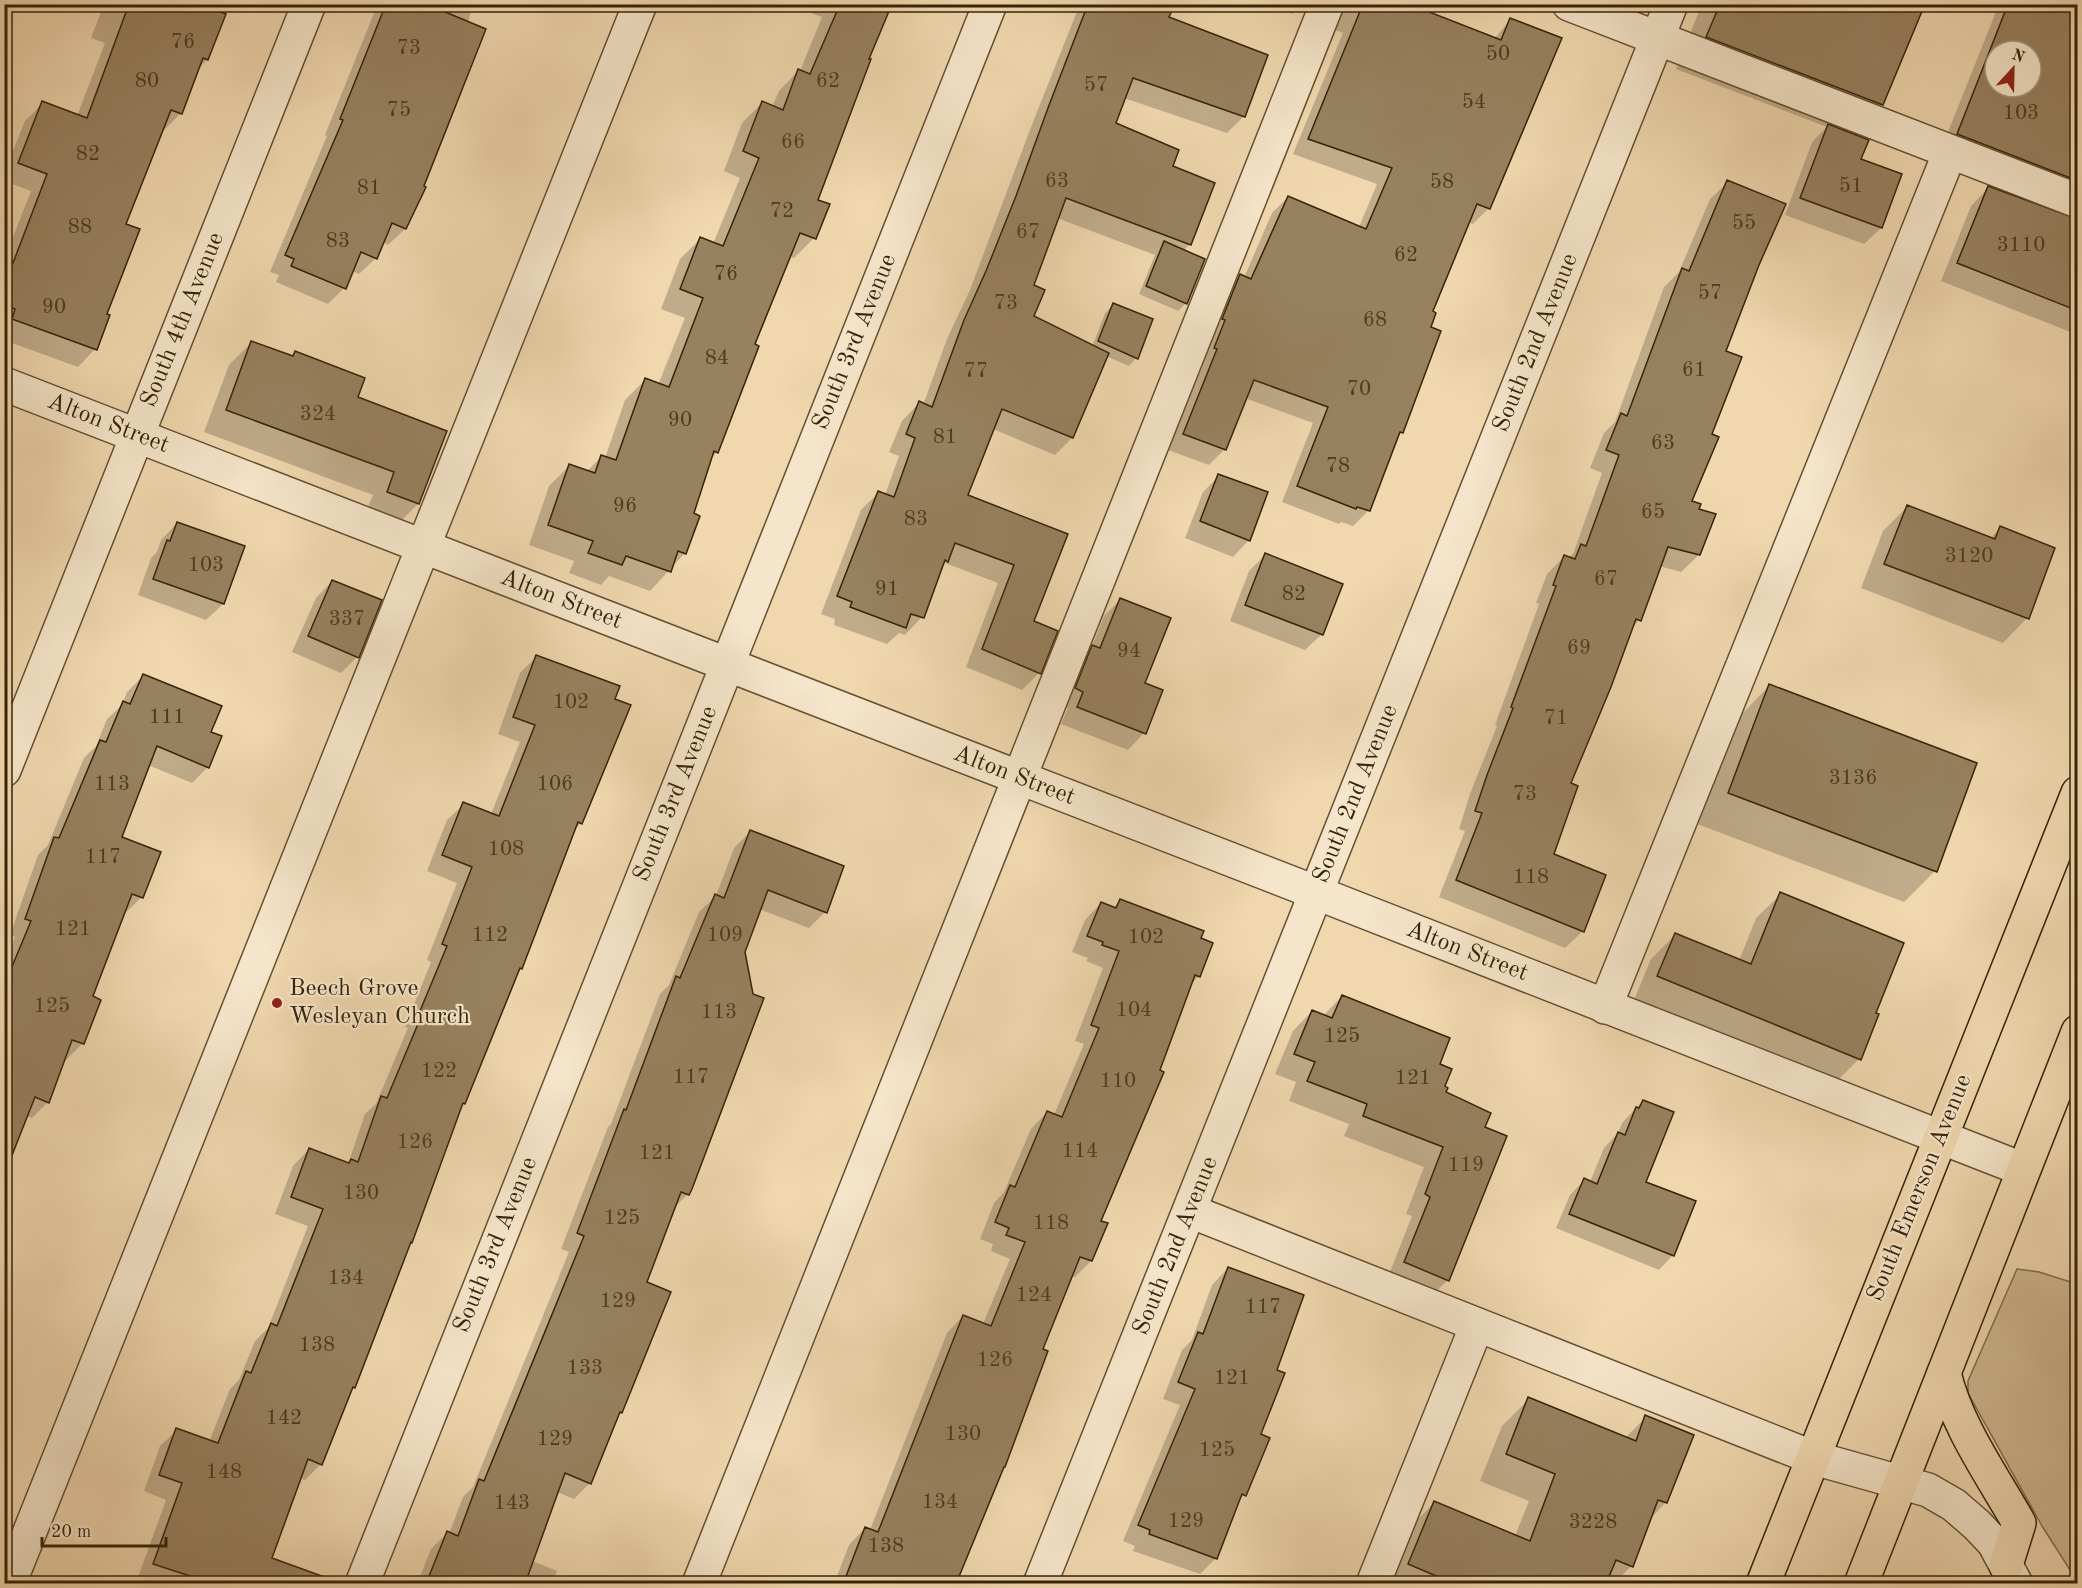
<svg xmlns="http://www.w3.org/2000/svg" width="2082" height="1588" font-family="'Old Standard TT',serif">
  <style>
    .green { fill: #d0b992; stroke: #836e4e; stroke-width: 1.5 }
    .shadow { fill: #0003; fill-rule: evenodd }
    .building { fill: #97815f; stroke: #362409; stroke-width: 1.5; fill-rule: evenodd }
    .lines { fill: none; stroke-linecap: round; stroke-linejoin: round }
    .minor-casing { stroke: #645132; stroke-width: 36 }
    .major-casing { stroke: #362409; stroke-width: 36 }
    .minor { stroke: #f5e5ca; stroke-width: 33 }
    .major { stroke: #f0d7ae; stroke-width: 33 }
    .poi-dot { fill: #8f2418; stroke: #f5e5ca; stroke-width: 2 }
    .labels { text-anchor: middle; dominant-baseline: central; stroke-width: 4.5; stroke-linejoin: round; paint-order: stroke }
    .number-label { font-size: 21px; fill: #4e3b1e }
    .street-label { font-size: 24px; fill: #362409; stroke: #f5e5ca }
    .poi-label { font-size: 24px; fill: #362409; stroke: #f5e5ca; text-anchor: start }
  </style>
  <rect width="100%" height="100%" fill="#f0d7ae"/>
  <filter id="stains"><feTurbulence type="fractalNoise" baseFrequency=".00333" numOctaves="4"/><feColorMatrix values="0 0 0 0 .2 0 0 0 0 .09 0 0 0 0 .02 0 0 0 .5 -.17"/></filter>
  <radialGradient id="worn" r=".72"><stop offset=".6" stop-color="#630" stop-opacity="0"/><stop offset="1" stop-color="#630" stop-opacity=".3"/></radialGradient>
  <path class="green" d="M 2017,1269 L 2039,1272 L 2077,1284 L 2077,1581 L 2042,1526 L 1968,1393 L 1968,1381 Z"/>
  <g class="shadow">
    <path d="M 104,4 L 228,4 L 207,60 L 197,70 L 181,113 L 163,131 L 161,130 L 124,225 L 105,315 L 95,349 L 78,367 L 4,340 L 4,260 L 31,191 L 4,181 L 4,173 L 25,121 L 43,103 L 77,116 L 105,43 L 91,38 Z"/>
    <path d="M 383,4 L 473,4 L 423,187 L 424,187 L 405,229 L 388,245 L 382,242 L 376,258 L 359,274 L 351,271 L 344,288 L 328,304 L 276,282 L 279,275 L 270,272 L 327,136 L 325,135 L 374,13 Z"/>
    <path d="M 805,4 L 890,4 L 867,60 L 816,200 L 814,238 L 794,258 L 789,256 L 753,345 L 717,452 L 710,459 L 692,514 L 685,553 L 650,591 L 609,576 L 601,585 L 569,573 L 574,561 L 529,545 L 549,486 L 569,466 L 586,472 L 601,457 L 605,458 L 625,400 L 645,380 L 658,385 L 685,318 L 661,309 L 680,259 L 700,239 L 713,244 L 740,178 L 724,171 L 742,123 L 762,103 L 772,107 L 779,91 L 798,71 L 800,71 L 822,17 L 803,10 Z"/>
    <path d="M 1080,4 L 1161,4 L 1167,18 L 1244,116 L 1227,133 L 1124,98 L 1114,124 L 1171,167 L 1190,244 L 1183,251 L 1186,303 L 1178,311 L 1139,294 L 1155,255 L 1057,218 L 1032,286 L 1032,317 L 1092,347 L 1105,313 L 1113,305 L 1136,358 L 1129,366 L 1106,356 L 1072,438 L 1055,455 L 993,429 L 966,496 L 1066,535 L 1032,622 L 1039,673 L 1022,690 L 966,667 L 998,583 L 945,563 L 941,566 L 922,617 L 905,635 L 899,633 L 887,644 L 834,625 L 835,619 L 821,614 L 861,510 L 878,493 L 885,495 L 899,456 L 889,452 L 902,421 L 919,403 L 923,405 L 947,339 L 970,290 L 1031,127 Z"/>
    <path d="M 1265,4 L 1301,4 L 1292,14 Z"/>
    <path d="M 1321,4 L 1408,4 L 1494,39 L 1511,19 L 1489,208 L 1473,224 L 1468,222 L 1431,312 L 1401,432 L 1397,436 L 1369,510 L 1353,526 L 1341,522 L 1339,524 L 1282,502 L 1313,423 L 1245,398 L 1225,449 L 1209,465 L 1168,450 L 1203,365 L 1200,364 L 1224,292 L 1240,276 L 1244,278 L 1272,213 L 1288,197 L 1359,227 L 1377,184 L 1293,154 L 1343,33 L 1329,28 Z"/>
    <path d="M 1702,4 L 1923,4 L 1882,105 L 1851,135 L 1881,228 L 1864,244 L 1785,215 L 1812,142 L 1827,127 L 1676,69 Z"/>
    <path d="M 1999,4 L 2078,4 L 2078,212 L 1940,152 ZM 1995,51 L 2031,51 L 2031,87 L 1995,87 Z"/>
    <path d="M 1728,182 L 1758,264 L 1724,352 L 1710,435 L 1690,502 L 1697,510 L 1699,555 L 1681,572 L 1659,566 L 1639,620 L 1631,629 L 1569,784 L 1552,855 L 1583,931 L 1565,948 L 1439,897 L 1465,831 L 1459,829 L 1470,794 L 1497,726 L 1495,725 L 1539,604 L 1536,603 L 1547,574 L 1564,557 L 1568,558 L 1573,554 L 1602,473 L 1590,468 L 1604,433 L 1615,422 L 1664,287 L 1679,272 L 1710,199 Z"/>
    <path d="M 1988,188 L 2078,221 L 2078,335 L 1941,281 L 1971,206 Z"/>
    <path d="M 252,342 L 291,357 L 295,353 L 356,398 L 418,504 L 396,526 L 365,514 L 373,495 L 204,432 L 229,365 Z"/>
    <path d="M 1219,476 L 1249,540 L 1233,557 L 1185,538 L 1203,492 Z"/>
    <path d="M 1907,507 L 1990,539 L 2000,528 L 2053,549 L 2027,618 L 2003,643 L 1861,588 L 1883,531 Z"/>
    <path d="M 177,523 L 243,547 L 223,604 L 206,620 L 138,595 L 151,558 L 157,552 L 161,540 Z"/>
    <path d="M 1266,554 L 1322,634 L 1305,650 L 1230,621 L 1249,571 Z"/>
    <path d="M 332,581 L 357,657 L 341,673 L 292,652 L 316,598 Z"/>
    <path d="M 1120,600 L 1144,684 L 1144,733 L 1128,750 L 1061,724 L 1068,708 L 1060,705 L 1076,663 L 1091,649 L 1104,616 Z"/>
    <path d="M 536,657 L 581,823 L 574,830 L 521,968 L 517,972 L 464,1103 L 460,1107 L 321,1464 L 305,1480 L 299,1478 L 270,1559 L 275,1584 L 148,1584 L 137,1580 L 166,1500 L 144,1491 L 160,1446 L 177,1430 L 209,1442 L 230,1389 L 239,1380 L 255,1341 L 268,1328 L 308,1226 L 275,1214 L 293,1166 L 309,1149 L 348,1164 L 365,1114 L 376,1104 L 408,1028 L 405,1027 L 431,962 L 427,960 L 457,883 L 427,871 L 447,820 L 464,804 L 491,814 L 520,742 L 498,734 L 520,673 Z"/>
    <path d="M 143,676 L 209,733 L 208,767 L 192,783 L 148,765 L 120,838 L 142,897 L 125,913 L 124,913 L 91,997 L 83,1043 L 66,1060 L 64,1059 L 48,1102 L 32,1118 L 26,1116 L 4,1168 L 4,964 L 15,937 L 10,935 L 38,855 L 48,845 L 84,758 L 96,746 L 107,719 L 122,705 L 127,692 Z"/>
    <path d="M 1769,686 L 1935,871 L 1904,902 L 1697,824 L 1738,718 Z"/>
    <path d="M 750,832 L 825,912 L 809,928 L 759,909 L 743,952 L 688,1194 L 674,1208 L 645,1283 L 620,1412 L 616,1416 L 590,1483 L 574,1499 L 557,1492 L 532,1561 L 557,1571 L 552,1584 L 417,1584 L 431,1549 L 447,1533 L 449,1534 L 463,1497 L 473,1487 L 569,1252 L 561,1249 L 608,1127 L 611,1124 L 660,994 L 669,985 L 699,912 L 716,896 L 734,848 Z"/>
    <path d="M 1781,894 L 1874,1013 L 1859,1059 L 1835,1083 L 1634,1000 L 1651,959 L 1675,935 L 1739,961 L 1756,918 Z"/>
    <path d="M 1120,901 L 1199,939 L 1199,976 L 1190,985 L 1099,1221 L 1091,1261 L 1075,1277 L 1071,1276 L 1041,1350 L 956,1584 L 834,1584 L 849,1545 L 865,1528 L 870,1530 L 947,1333 L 963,1316 L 983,1324 L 1010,1259 L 991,1251 L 993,1244 L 980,1239 L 994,1203 L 1004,1192 L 1031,1129 L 1047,1112 L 1054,1115 L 1084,1044 L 1075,1041 L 1103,968 L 1086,961 L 1088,958 L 1072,952 L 1085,920 L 1101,903 L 1113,908 Z"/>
    <path d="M 1342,996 L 1438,1065 L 1444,1093 L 1484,1128 L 1448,1280 L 1428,1299 L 1386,1282 L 1412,1216 L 1406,1214 L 1424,1167 L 1344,1136 L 1349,1124 L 1289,1101 L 1296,1082 L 1275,1074 L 1293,1031 L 1312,1011 L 1323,1016 Z"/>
    <path d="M 1643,1101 L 1644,1183 L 1673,1255 L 1659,1270 L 1556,1228 L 1570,1195 L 1584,1180 L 1590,1182 L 1604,1148 L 1618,1133 L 1622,1123 Z"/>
    <path d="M 1228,1268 L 1275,1371 L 1244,1495 L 1237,1502 L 1216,1558 L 1200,1574 L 1133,1551 L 1135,1546 L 1123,1541 L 1180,1405 L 1163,1399 L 1182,1350 L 1192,1340 L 1212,1285 Z"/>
    <path d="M 1529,1399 L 1625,1438 L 1646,1417 L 1666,1502 L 1649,1520 L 1631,1566 L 1614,1584 L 1385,1584 L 1407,1530 L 1434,1503 L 1515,1536 L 1529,1501 L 1480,1481 L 1502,1426 Z"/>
  </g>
  <g class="building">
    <path d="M 129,4 L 200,4 L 226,14 L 208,60 L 203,58 L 182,114 L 171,110 L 126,224 L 140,229 L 107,314 L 110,315 L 97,350 L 12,319 L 15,309 L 4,305 L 4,260 L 13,263 L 47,174 L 18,163 L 42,101 L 87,118 Z"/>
    <path d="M 386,4 L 426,4 L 486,29 L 424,186 L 426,187 L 406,229 L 392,223 L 377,259 L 361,252 L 346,289 L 291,266 L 294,259 L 285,255 L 343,120 L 340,119 Z"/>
    <path d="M 840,4 L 892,4 L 869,59 L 871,59 L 818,200 L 830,204 L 816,239 L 800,233 L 755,344 L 759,346 L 718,453 L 714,451 L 694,513 L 700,516 L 686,554 L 678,551 L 671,572 L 626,556 L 622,565 L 588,553 L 593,541 L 548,525 L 569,464 L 595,473 L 601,455 L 616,460 L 645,378 L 669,387 L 703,298 L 680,289 L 700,237 L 723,246 L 759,158 L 743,151 L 762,101 L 783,110 L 798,69 L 810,74 Z"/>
    <path d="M 1088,4 L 1175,4 L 1169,17 L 1268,55 L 1245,117 L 1133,78 L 1116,123 L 1179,150 L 1173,166 L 1215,183 L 1191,245 L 1066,198 L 1034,285 L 1045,290 L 1034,316 L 1109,353 L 1073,438 L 1002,409 L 968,495 L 1068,534 L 1034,621 L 1058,631 L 1041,674 L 982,649 L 1014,565 L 955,543 L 948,562 L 945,560 L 924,618 L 911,614 L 906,628 L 850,607 L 852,602 L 837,596 L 878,491 L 894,497 L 915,438 L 906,434 L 919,401 L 932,407 L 964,320 L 986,271 L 1016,196 L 1048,108 Z"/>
    <path d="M 1363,4 L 1409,4 L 1501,40 L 1510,18 L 1562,38 L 1490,209 L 1477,204 L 1433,311 L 1436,313 L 1431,327 L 1441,331 L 1403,433 L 1400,432 L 1370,511 L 1357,507 L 1356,509 L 1297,486 L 1328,407 L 1254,380 L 1226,450 L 1183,434 L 1217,349 L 1214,348 L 1225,320 L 1222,319 L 1240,274 L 1251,279 L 1288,196 L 1366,229 L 1392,168 L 1308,139 Z"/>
    <path d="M 1720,4 L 1925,4 L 1883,105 L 1706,37 Z"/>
    <path d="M 2008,4 L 2078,4 L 2078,181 L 1957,134 ZM 1995,51 L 2031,51 L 2031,87 L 1995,87 Z"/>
    <path d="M 1828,124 L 1869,140 L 1861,159 L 1902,174 L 1882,228 L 1800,198 Z"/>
    <path d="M 1727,180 L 1786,204 L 1759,265 L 1726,351 L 1742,357 L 1712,434 L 1719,437 L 1692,501 L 1701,504 L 1699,509 L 1716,514 L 1700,555 L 1668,547 L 1641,621 L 1636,619 L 1611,687 L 1571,783 L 1578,786 L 1554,854 L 1606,875 L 1584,932 L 1456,880 L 1482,813 L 1475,811 L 1487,775 L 1513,708 L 1511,707 L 1556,586 L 1553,585 L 1564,555 L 1575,559 L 1581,544 L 1586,546 L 1619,455 L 1606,450 L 1621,413 L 1627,416 L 1682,268 L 1689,271 Z"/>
    <path d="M 1988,186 L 2078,219 L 2078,311 L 1957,263 Z"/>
    <path d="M 1164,241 L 1205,259 L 1187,304 L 1146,286 Z"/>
    <path d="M 1113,303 L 1153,319 L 1138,359 L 1098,341 Z"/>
    <path d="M 251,341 L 293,356 L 295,351 L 365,378 L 358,397 L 447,431 L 419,504 L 387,492 L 394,472 L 226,410 Z"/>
    <path d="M 1218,474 L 1268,492 L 1250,541 L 1200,521 Z"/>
    <path d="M 1907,505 L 1995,539 L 2000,526 L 2055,548 L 2029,619 L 1884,564 Z"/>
    <path d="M 177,522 L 245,546 L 224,604 L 153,579 L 167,540 L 170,541 Z"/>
    <path d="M 1265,553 L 1343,584 L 1323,635 L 1245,605 Z"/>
    <path d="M 332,580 L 382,600 L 359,658 L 308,636 Z"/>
    <path d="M 1120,598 L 1171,618 L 1145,683 L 1163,690 L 1146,734 L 1077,707 L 1083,692 L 1075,688 L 1092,645 L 1100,648 Z"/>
    <path d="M 536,655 L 620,686 L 615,699 L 631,705 L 582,824 L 578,822 L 522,969 L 520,968 L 465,1104 L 463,1103 L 412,1243 L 411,1242 L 355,1388 L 353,1387 L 322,1465 L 308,1459 L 272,1558 L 330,1579 L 330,1584 L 190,1584 L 193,1577 L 153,1564 L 182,1483 L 159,1475 L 176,1428 L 218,1443 L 246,1371 L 251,1373 L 271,1323 L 277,1326 L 323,1209 L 291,1197 L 309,1148 L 349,1163 L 351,1159 L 358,1162 L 381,1096 L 387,1098 L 423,1012 L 420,1011 L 447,946 L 442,944 L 472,867 L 442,855 L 463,802 L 499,816 L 535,725 L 513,717 Z"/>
    <path d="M 143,674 L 222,706 L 211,732 L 222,736 L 209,768 L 157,746 L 122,837 L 161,852 L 143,898 L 132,894 L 93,996 L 101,1000 L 84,1044 L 72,1040 L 49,1103 L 35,1097 L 7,1168 L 4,1168 L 4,986 L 31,921 L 25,919 L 54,837 L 59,838 L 100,740 L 106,742 L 123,701 L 130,704 Z"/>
    <path d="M 1769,684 L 1977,763 L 1937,872 L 1728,793 Z"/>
    <path d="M 750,830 L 844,866 L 827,913 L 768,890 L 745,952 L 753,994 L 764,998 L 692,1189 L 689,1195 L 681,1192 L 647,1282 L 671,1292 L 622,1413 L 620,1412 L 591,1484 L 565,1473 L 525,1584 L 426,1584 L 447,1531 L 458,1536 L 479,1479 L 484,1481 L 584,1236 L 577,1233 L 624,1109 L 626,1110 L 676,976 L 680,978 L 715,894 L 724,898 Z"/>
    <path d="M 1780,892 L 1904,943 L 1876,1013 L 1879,1014 L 1861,1060 L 1657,976 L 1675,933 L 1751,964 Z"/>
    <path d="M 1120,899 L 1204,931 L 1201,938 L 1213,943 L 1200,977 L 1195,975 L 1160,1070 L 1164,1072 L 1101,1221 L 1108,1223 L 1092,1261 L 1080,1257 L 1043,1349 L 1048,1351 L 1005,1467 L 1004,1467 L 956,1584 L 843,1584 L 865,1527 L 878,1532 L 963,1315 L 991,1326 L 1025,1242 L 1006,1235 L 1009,1228 L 995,1222 L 1010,1185 L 1015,1187 L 1047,1111 L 1062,1117 L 1099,1028 L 1091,1025 L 1119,951 L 1102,945 L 1103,942 L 1087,936 L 1101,902 L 1116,908 Z"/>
    <path d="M 1342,995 L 1450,1038 L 1440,1064 L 1452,1069 L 1445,1086 L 1448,1088 L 1446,1092 L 1491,1113 L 1485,1127 L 1507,1136 L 1449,1281 L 1404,1262 L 1430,1197 L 1425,1194 L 1443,1147 L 1363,1116 L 1367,1104 L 1307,1081 L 1315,1062 L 1294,1054 L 1312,1010 L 1332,1018 Z"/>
    <path d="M 1643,1100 L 1674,1112 L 1646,1182 L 1696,1201 L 1674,1256 L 1569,1214 L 1584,1178 L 1597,1184 L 1618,1132 L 1625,1135 L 1636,1107 L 1639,1108 Z"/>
    <path d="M 1228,1267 L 1304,1295 L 1277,1370 L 1285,1373 L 1261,1434 L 1270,1438 L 1246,1496 L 1242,1494 L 1217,1559 L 1149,1534 L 1150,1530 L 1138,1525 L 1195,1389 L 1178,1382 L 1198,1332 L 1203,1334 Z"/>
    <path d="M 1528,1397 L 1636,1441 L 1645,1415 L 1694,1435 L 1667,1503 L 1658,1500 L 1633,1567 L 1616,1560 L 1606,1584 L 1455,1584 L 1408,1564 L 1434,1501 L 1530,1541 L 1555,1474 L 1506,1454 Z"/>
  </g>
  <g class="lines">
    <defs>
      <g id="minor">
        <path d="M 1569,4 L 2078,201"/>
        <path d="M 4,384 L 1317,893 L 2022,1169"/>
        <path d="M 4,770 L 309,4"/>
        <path d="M 1605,1007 L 1950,152"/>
        <path d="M 1190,1211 L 1814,1458 L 1928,1490 L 1954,1505 L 1977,1525 L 1994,1543 L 2016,1584"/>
        <path d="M 9,1584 L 640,4"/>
        <path d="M 362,1584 L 990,4"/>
        <path d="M 699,1584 L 1327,4"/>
        <path d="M 1040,1584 L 1671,4"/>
        <path d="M 1373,1584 L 1477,1325"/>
      </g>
      <g id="major">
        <path d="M 1944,1373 C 1957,1427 1992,1475 2019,1523 L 2006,1565"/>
        <path d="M 1763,1584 L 2078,793"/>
        <path d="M 1861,1584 L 2078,1032"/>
      </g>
    </defs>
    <use href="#minor" class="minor-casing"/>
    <use href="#major" class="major-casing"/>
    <use href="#minor" class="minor"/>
    <use href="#major" class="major"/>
  </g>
  <circle class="poi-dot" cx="277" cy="1003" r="6"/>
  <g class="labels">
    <g class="number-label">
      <text x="183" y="42">76</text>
      <text x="409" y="48">73</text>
      <text x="1498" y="54">50</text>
      <text x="147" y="81">80</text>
      <text x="828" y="81">62</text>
      <text x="1096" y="85">57</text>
      <text x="1474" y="102">54</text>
      <text x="399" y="110">75</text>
      <text x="2021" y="113">103</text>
      <text x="793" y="142">66</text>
      <text x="88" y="154">82</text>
      <text x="1057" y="181">63</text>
      <text x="1442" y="182">58</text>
      <text x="1851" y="186">51</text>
      <text x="369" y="188">81</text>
      <text x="782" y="211">72</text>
      <text x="1744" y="223">55</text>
      <text x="80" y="227">88</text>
      <text x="1028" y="232">67</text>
      <text x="338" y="241">83</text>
      <text x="2021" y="245">3110</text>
      <text x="1406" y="255">62</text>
      <text x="726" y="274">76</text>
      <text x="1710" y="293">57</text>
      <text x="1006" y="303">73</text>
      <text x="54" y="307">90</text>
      <text x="1375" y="320">68</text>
      <text x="717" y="358">84</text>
      <text x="1694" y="370">61</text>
      <text x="976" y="371">77</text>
      <text x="1359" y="389">70</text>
      <text x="318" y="414">324</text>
      <text x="680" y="420">90</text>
      <text x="945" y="437">81</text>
      <text x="1663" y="443">63</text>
      <text x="1338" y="466">78</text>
      <text x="625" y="506">96</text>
      <text x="1653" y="512">65</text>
      <text x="916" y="519">83</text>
      <text x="1969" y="556">3120</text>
      <text x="206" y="565">103</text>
      <text x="1606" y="579">67</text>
      <text x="887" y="589">91</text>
      <text x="1294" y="594">82</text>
      <text x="347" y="619">337</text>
      <text x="1579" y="648">69</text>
      <text x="1129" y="651">94</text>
      <text x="571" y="702">102</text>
      <text x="167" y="717">111</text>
      <text x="1556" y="718">71</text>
      <text x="1853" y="778">3136</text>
      <text x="112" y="784">113</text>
      <text x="555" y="784">106</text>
      <text x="1525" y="794">73</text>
      <text x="506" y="849">108</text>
      <text x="103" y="857">117</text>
      <text x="1531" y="877">118</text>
      <text x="73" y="929">121</text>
      <text x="490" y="935">112</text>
      <text x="725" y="935">109</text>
      <text x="1146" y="937">102</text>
      <text x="52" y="1006">125</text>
      <text x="1134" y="1010">104</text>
      <text x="719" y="1012">113</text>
      <text x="1342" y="1036">125</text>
      <text x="439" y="1071">122</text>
      <text x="691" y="1077">117</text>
      <text x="1413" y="1078">121</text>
      <text x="1118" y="1081">110</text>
      <text x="415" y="1142">126</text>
      <text x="1080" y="1151">114</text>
      <text x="657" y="1153">121</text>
      <text x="1466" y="1165">119</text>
      <text x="361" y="1193">130</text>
      <text x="622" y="1218">125</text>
      <text x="1051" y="1223">118</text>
      <text x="346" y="1278">134</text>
      <text x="1034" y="1295">124</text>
      <text x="618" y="1301">129</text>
      <text x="1263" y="1307">117</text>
      <text x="317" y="1345">138</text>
      <text x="995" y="1360">126</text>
      <text x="585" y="1368">133</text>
      <text x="1232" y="1378">121</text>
      <text x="284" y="1418">142</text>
      <text x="963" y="1434">130</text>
      <text x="555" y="1439">129</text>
      <text x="1217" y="1450">125</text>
      <text x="224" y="1472">148</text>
      <text x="940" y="1502">134</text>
      <text x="512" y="1503">143</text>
      <text x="1186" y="1521">129</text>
      <text x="1593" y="1522">3228</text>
      <text x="886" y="1546">138</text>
    </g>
    <g class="street-label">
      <text transform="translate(183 320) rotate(-68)">South 4th Avenue</text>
      <text transform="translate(855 342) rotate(-68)">South 3rd Avenue</text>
      <text transform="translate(1536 343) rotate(-68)">South 2nd Avenue</text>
      <text transform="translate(108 424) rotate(21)">Alton Street</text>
      <text transform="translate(561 600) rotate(21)">Alton Street</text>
      <text transform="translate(1014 776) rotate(21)">Alton Street</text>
      <text transform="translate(676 794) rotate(-68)">South 3rd Avenue</text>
      <text transform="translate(1356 794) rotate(-68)">South 2nd Avenue</text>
      <text transform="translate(1467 952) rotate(21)">Alton Street</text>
      <text transform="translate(1920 1188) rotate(-68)">South Emerson Avenue</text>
      <text transform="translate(496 1245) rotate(-68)">South 3rd Avenue</text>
      <text transform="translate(1176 1246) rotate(-68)">South 2nd Avenue</text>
    </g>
    <g class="poi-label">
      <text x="289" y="989">Beech Grove<tspan x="289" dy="28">Wesleyan Church</tspan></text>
    </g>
  </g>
  <rect width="2082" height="1588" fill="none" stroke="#f0d7ae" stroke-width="24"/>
  <rect x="6" y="6" width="2070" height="1576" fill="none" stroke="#362409" stroke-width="3"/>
  <rect x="12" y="12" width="2058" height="1564" fill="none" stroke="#362409" stroke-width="1.5"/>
  <g transform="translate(2013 69) rotate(22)"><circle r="28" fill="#f5e5ca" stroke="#a9987d" stroke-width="1.5"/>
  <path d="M0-4.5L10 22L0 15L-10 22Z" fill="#8f2418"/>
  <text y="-9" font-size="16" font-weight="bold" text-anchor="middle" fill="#362409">N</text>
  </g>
  <path d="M42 1537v9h124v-9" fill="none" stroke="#362409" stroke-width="3"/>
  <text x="51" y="1537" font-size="18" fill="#362409" stroke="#f5e5ca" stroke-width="4.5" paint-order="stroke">20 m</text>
  <rect width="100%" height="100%" filter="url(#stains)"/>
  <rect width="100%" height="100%" fill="url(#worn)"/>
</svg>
